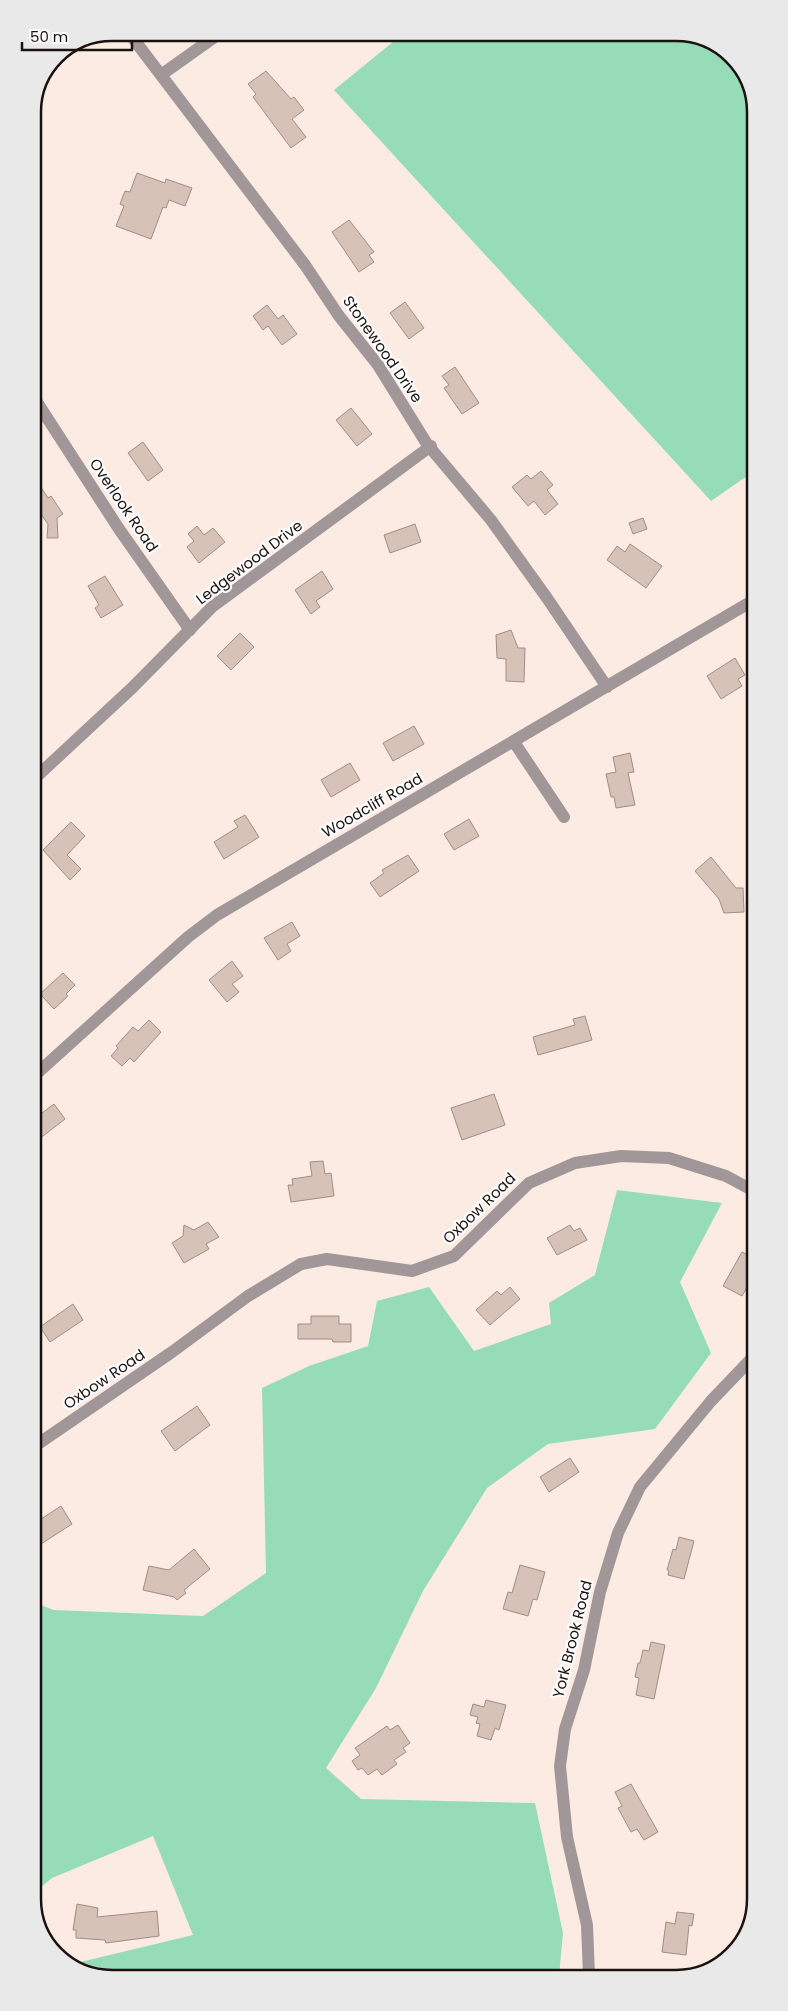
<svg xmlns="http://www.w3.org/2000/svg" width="788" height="2011" font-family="Poppins,sans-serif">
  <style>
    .green { fill: #96dcb9 }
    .building { fill: #d7c2b8; stroke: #a18d84 }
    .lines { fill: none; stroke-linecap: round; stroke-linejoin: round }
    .minor { stroke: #a19698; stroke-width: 12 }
    .labels { text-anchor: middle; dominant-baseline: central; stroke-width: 4.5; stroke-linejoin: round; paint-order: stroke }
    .street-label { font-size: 15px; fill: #1a120f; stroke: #fcfcfc }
    .rim { fill: none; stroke: #1a120f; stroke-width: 2.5 }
  </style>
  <rect width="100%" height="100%" fill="#fcebe3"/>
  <g class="green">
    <path d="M 404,33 L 682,33 L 725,49 L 753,91 L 753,472 L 711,501 L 334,90 Z"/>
    <path d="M 617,1190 L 722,1203 L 680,1282 L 711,1353 L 655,1429 L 548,1444 L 487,1488 L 423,1591 L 376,1688 L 326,1768 L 361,1799 L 535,1803 L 563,1933 L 559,1976 L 106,1978 L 72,1964 L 193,1935 L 153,1836 L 52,1878 L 35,1892 L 35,1603 L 54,1610 L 203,1616 L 266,1573 L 262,1388 L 309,1366 L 368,1346 L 377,1301 L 429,1287 L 474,1351 L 551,1324 L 549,1303 L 595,1275 Z"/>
  </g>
  <g class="building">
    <path d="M 266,71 L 291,99 L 294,97 L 304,110 L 292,119 L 306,137 L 291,148 L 253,97 L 256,94 L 248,84 Z"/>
    <path d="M 137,173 L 165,183 L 166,179 L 192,188 L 185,206 L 169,200 L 166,208 L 163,207 L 151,239 L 116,226 L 124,206 L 120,204 L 125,191 L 130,192 Z"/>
    <path d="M 349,220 L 374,252 L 369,255 L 374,262 L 359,272 L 332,232 Z"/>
    <path d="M 405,302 L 424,328 L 409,339 L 390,313 Z"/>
    <path d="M 267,305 L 278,319 L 283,315 L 297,334 L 282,345 L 268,326 L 263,330 L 253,316 Z"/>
    <path d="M 455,367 L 479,403 L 462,414 L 444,388 L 449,385 L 442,376 Z"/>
    <path d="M 351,408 L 372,434 L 357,446 L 336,420 Z"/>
    <path d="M 143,442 L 163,470 L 148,481 L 128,453 Z"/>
    <path d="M 541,471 L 553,485 L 547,490 L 558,504 L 545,515 L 534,501 L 528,506 L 512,487 L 527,475 L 531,479 Z"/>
    <path d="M 33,475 L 48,498 L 51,496 L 63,514 L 57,518 L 58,538 L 47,538 L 48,524 L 33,503 Z"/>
    <path d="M 643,518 L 647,529 L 633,534 L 629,523 Z"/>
    <path d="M 415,524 L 421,542 L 390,553 L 384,535 Z"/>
    <path d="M 197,526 L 204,535 L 213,528 L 225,542 L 199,563 L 187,547 L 194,541 L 188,534 Z"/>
    <path d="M 630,544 L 662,566 L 646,588 L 607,560 L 617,546 L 625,552 Z"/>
    <path d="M 322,571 L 333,589 L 316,601 L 320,607 L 311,614 L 295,590 Z"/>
    <path d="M 105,576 L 123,605 L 101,618 L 95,608 L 99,605 L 88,586 Z"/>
    <path d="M 511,630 L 518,648 L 525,648 L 524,682 L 506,681 L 506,659 L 497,658 L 496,635 Z"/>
    <path d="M 240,633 L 254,647 L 231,670 L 217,656 Z"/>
    <path d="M 735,658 L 745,675 L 738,679 L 742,686 L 721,699 L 707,676 Z"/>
    <path d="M 414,726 L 424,744 L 393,761 L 383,743 Z"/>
    <path d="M 630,753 L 634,772 L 628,773 L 635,805 L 616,808 L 614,797 L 611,797 L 606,774 L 616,772 L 613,757 Z"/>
    <path d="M 350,763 L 360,780 L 331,797 L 321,780 Z"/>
    <path d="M 245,815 L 259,837 L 224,859 L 214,842 L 238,827 L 234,821 Z"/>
    <path d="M 469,819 L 479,836 L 454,850 L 444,834 Z"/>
    <path d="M 71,822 L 85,836 L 67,855 L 81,869 L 70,880 L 43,850 Z"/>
    <path d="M 408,855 L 419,871 L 380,897 L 370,883 L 384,873 L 382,870 Z"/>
    <path d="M 711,857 L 736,888 L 743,888 L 744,912 L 724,913 L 719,899 L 695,871 Z"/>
    <path d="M 292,922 L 300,936 L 287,944 L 291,951 L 278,960 L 264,938 Z"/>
    <path d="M 232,961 L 243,976 L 232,984 L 239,992 L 227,1002 L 209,980 Z"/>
    <path d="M 63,973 L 75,985 L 66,994 L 68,996 L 54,1009 L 40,994 Z"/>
    <path d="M 585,1016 L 592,1040 L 538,1055 L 533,1037 L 575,1025 L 573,1019 Z"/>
    <path d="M 149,1020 L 161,1032 L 134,1062 L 130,1058 L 122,1066 L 111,1056 L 118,1048 L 116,1046 L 133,1027 L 138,1031 Z"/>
    <path d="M 494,1094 L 505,1125 L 462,1140 L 451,1108 Z"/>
    <path d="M 54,1104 L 65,1119 L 34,1143 L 34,1119 Z"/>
    <path d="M 323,1161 L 325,1174 L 331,1173 L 334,1196 L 291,1202 L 288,1185 L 293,1185 L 292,1179 L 312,1176 L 310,1162 Z"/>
    <path d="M 208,1222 L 219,1237 L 206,1244 L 209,1249 L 184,1263 L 172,1243 L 183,1236 L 184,1225 L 194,1230 Z"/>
    <path d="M 570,1225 L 574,1231 L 580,1228 L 587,1240 L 557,1255 L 547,1238 Z"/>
    <path d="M 742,1252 L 755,1259 L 755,1273 L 742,1296 L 723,1286 Z"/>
    <path d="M 510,1287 L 520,1299 L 490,1325 L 476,1310 L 497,1291 L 501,1295 Z"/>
    <path d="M 73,1304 L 83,1320 L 50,1342 L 40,1327 Z"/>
    <path d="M 311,1316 L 339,1316 L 339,1324 L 351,1324 L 351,1342 L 333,1342 L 332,1339 L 298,1339 L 298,1324 L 311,1324 Z"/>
    <path d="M 197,1406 L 210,1425 L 175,1451 L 161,1431 Z"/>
    <path d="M 570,1458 L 579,1472 L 549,1492 L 540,1477 Z"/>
    <path d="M 61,1506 L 72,1524 L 41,1544 L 35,1535 L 35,1527 L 40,1524 L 38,1521 Z"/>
    <path d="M 679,1537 L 694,1541 L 684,1579 L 668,1575 L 669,1571 L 667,1570 L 673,1549 L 676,1550 Z"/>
    <path d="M 194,1549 L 210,1569 L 184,1590 L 186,1593 L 177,1600 L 174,1597 L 143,1590 L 149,1566 L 169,1570 Z"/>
    <path d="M 520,1565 L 545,1572 L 537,1600 L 533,1599 L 528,1616 L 503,1609 L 508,1592 L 512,1593 Z"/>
    <path d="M 651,1642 L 665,1645 L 654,1699 L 636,1695 L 639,1678 L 635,1677 L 638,1663 L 640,1663 L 643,1650 L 649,1651 Z"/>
    <path d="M 486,1700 L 506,1705 L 499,1730 L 495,1728 L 491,1740 L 477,1736 L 480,1724 L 476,1723 L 478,1717 L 470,1715 L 473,1704 L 484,1707 Z"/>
    <path d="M 398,1725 L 410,1743 L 403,1748 L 406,1752 L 394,1760 L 397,1764 L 382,1775 L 377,1769 L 368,1775 L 362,1768 L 358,1770 L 352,1761 L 360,1755 L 355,1748 L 387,1726 L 390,1730 Z"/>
    <path d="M 631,1784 L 658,1832 L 644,1840 L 637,1829 L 631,1832 L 618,1808 L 622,1806 L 615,1792 Z"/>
    <path d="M 77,1904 L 98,1908 L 97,1917 L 157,1911 L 159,1936 L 106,1943 L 105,1940 L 76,1938 L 76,1930 L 73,1930 Z"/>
    <path d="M 677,1912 L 694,1914 L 692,1926 L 689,1925 L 686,1955 L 662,1952 L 666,1922 L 675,1924 Z"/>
  </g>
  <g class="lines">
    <g class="minor">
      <path d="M 129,33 L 305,265 L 339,316 L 378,365 L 427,444 L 491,520 L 547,598 L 607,687"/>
      <path d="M 161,75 L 220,33"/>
      <path d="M 33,396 L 119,529 L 190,630"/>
      <path d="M 514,742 L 564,817"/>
      <path d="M 34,779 L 132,688 L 212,607 L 431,446"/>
      <path d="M 34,1076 L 188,937 L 217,915 L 754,600"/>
      <path d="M 35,1446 L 172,1352 L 248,1296 L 301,1264 L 327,1259 L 412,1271 L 454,1256 L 529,1183 L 575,1163 L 621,1156 L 669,1158 L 726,1176 L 754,1191"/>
      <path d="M 589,1976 L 587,1925 L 567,1837 L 560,1766 L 565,1729 L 584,1670 L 600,1592 L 618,1533 L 640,1487 L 711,1401 L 755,1355"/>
    </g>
  </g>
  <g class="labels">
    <g class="street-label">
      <text transform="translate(383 349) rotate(55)">Stonewood Drive</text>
      <text transform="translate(124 505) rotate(56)">Overlook Road</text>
      <text transform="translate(249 562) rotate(-37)">Ledgewood Drive</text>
      <text transform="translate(372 805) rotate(-30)">Woodcliff Road</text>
      <text transform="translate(479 1208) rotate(-44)">Oxbow Road</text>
      <text transform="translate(104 1379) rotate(-34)">Oxbow Road</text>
      <text transform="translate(572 1639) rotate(-76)">York Brook Road</text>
    </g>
  </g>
  <path d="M0 0H788V2011H0ZM112 41H676A71 71 0 0 1 747 112V1899A71 71 0 0 1 676 1970H112A71 71 0 0 1 41 1899V112A71 71 0 0 1 112 41Z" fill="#eae9e9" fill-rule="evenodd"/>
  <path class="rim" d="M112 41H676A71 71 0 0 1 747 112V1899A71 71 0 0 1 676 1970H112A71 71 0 0 1 41 1899V112A71 71 0 0 1 112 41Z"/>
  <path d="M22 42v8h110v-8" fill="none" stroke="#1a120f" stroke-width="2.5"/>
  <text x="30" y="42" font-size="15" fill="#1a120f" stroke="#fcfcfc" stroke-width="4" paint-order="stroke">50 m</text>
</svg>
